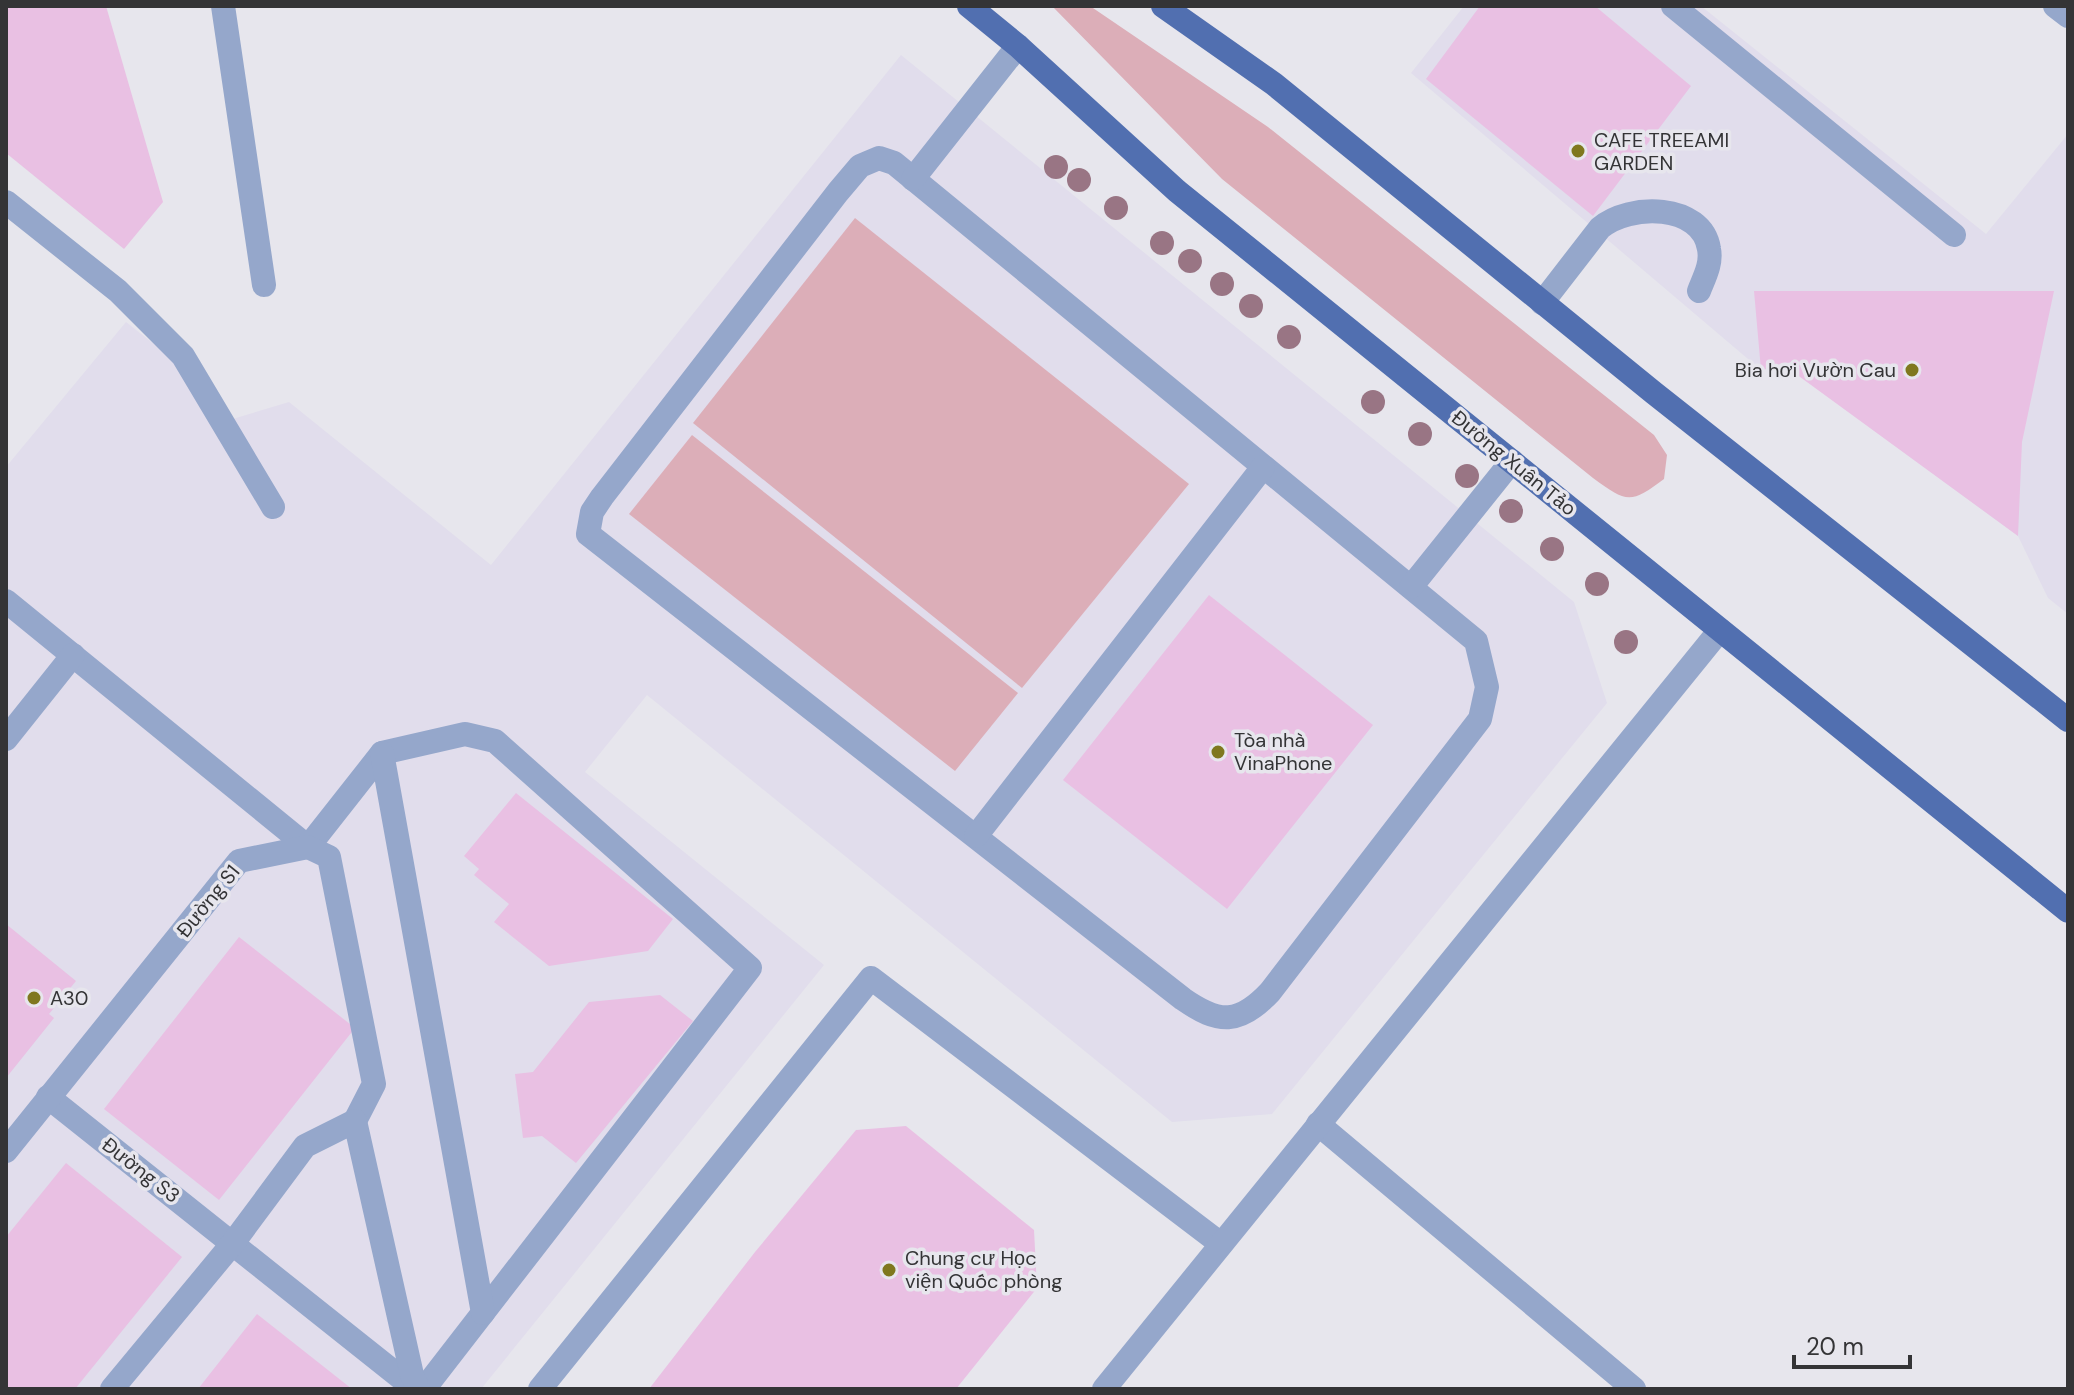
<svg xmlns="http://www.w3.org/2000/svg" width="2074" height="1395" font-family="'DM Sans',sans-serif">
  <style>
    .built { fill: #e1ddec }
    .green { fill: #dcaeb8 }
    .building { fill: #e9c0e3 }
    .lines { fill: none; stroke-linecap: round; stroke-linejoin: round }
    .minor { stroke: #95a7cb; stroke-width: 24 }
    .major { stroke: #516fb0; stroke-width: 24 }
    .tree { fill: #997584 }
    .poi-dot { fill: #7f781e; stroke: #e7e6ed; stroke-width: 3 }
    .labels { text-anchor: middle; dominant-baseline: central; stroke-width: 7; stroke-linejoin: round; paint-order: stroke }
    .poi-label { font-size: 20px; fill: #343436; stroke: #e7e6ed; text-anchor: start }
    .street-label { font-size: 20px; fill: #343436; stroke: #e7e6ed }
  </style>
  <rect width="100%" height="100%" fill="#e7e6ed"/>
  <g class="built">
    <path d="M 1464,6 L 1701,6 L 1986,234 L 2068,134 L 2068,614 L 2048,598 L 2018,536 L 1786,366 L 1761,370 L 1411,73 Z"/>
    <path d="M 901,55 L 1574,602 L 1607,703 L 1272,1114 L 1172,1122 L 647,695 L 585,772 L 824,965 L 481,1389 L 6,1389 L 6,467 L 126,322 L 210,388 L 216,424 L 289,402 L 491,565 Z"/>
  </g>
  <g class="green">
    <path d="M 1052,6 L 1090,6 L 1268,127 L 1654,435 L 1667,455 L 1664,479 C 1630,505 1626,502 1593,478 L 1222,179 Z"/>
    <path d="M 855,218 L 1189,484 L 1022,688 L 693,423 Z"/>
    <path d="M 692,435 L 1018,693 L 955,771 L 629,514 Z"/>
  </g>
  <g class="building">
    <path d="M 6,6 L 106,6 L 163,202 L 124,249 L 6,153 Z"/>
    <path d="M 1480,6 L 1595,6 L 1691,86 L 1593,216 L 1426,79 Z"/>
    <path d="M 1754,291 L 2054,291 L 2022,442 L 2018,536 L 1785,366 L 1761,370 Z"/>
    <path d="M 1209,595 L 1373,725 L 1227,909 L 1063,780 Z"/>
    <path d="M 516,793 L 673,919 L 648,951 L 549,966 L 494,922 L 509,904 L 474,875 L 479,869 L 464,856 Z"/>
    <path d="M 6,924 L 76,981 L 49,1014 L 54,1018 L 6,1078 Z"/>
    <path d="M 239,937 L 355,1028 L 219,1200 L 104,1109 Z"/>
    <path d="M 660,995 L 693,1021 L 576,1163 L 542,1136 L 523,1138 L 515,1074 L 533,1072 L 589,1002 Z"/>
    <path d="M 906,1126 L 1034,1230 L 1037,1288 L 956,1389 L 649,1389 L 755,1252 L 856,1130 Z"/>
    <path d="M 66,1163 L 182,1257 L 75,1389 L 6,1389 L 6,1237 Z"/>
    <path d="M 257,1314 L 352,1389 L 198,1389 Z"/>
  </g>
  <g class="lines">
    <g class="minor">
      <path d="M 223,6 L 264,285"/>
      <path d="M 1673,6 L 1954,235"/>
      <path d="M 2055,6 L 2068,16"/>
      <path d="M 879,158 L 894,163 L 1476,641 L 1487,687 L 1480,719 L 1270,992 C 1239,1025 1219,1024 1183,999 L 588,534 L 592,512 L 602,497 L 838,192 L 860,166 Z"/>
      <path d="M 913,179 L 1018,46"/>
      <path d="M 6,202 L 118,291 L 183,356 L 273,507"/>
      <path d="M 1542,303 L 1600,228 C 1629,203 1702,203 1709,249 C 1712,264 1704,278 1699,291"/>
      <path d="M 1411,587 L 1512,461"/>
      <path d="M 6,601 L 308,847 L 382,753 L 465,734 L 495,741 L 750,968 L 424,1389"/>
      <path d="M 6,739 L 73,655"/>
      <path d="M 382,753 L 483,1313"/>
      <path d="M 976,836 L 1263,467"/>
      <path d="M 48,1097 L 415,1389"/>
      <path d="M 1318,1124 L 1634,1389"/>
      <path d="M 6,1151 L 239,861 L 308,847 L 329,857 L 374,1084 L 355,1121"/>
      <path d="M 112,1389 L 233,1243 L 305,1146 L 355,1121 L 412,1375 L 418,1389"/>
      <path d="M 540,1389 L 871,978 L 1221,1244"/>
      <path d="M 1104,1389 L 1720,630"/>
    </g>
    <g class="major">
      <path d="M 969,6 L 1018,46 L 1177,191 L 2068,911"/>
      <path d="M 1163,6 L 1274,84 L 1654,393 L 2068,720"/>
    </g>
  </g>
  <g class="tree">
    <circle cx="1056" cy="167" r="12"/>
    <circle cx="1079" cy="180" r="12"/>
    <circle cx="1116" cy="208" r="12"/>
    <circle cx="1162" cy="243" r="12"/>
    <circle cx="1190" cy="261" r="12"/>
    <circle cx="1222" cy="284" r="12"/>
    <circle cx="1251" cy="306" r="12"/>
    <circle cx="1289" cy="337" r="12"/>
    <circle cx="1373" cy="402" r="12"/>
    <circle cx="1420" cy="434" r="12"/>
    <circle cx="1467" cy="476" r="12"/>
    <circle cx="1511" cy="511" r="12"/>
    <circle cx="1552" cy="549" r="12"/>
    <circle cx="1597" cy="584" r="12"/>
    <circle cx="1626" cy="642" r="12"/>
  </g>
  <g class="poi-dot">
    <circle cx="1578" cy="151" r="8"/>
    <circle cx="1912" cy="370" r="8"/>
    <circle cx="1218" cy="752" r="8"/>
    <circle cx="34" cy="998" r="8"/>
    <circle cx="889" cy="1270" r="8"/>
  </g>
  <g class="labels">
    <g class="poi-label">
      <text x="1594" y="140">CAFE TREEAMI<tspan x="1594" dy="23">GARDEN</tspan></text>
      <text x="1896" y="370" text-anchor="end">Bia hơi Vườn Cau</text>
      <text x="1234" y="740">Tòa nhà<tspan x="1234" dy="23">VinaPhone</tspan></text>
      <text x="50" y="998">A30</text>
      <text x="905" y="1258">Chung cư Học<tspan x="905" dy="23">viện Quốc phòng</tspan></text>
    </g>
    <g class="street-label">
      <text transform="translate(1514 463) rotate(39)">Đường Xuân Tảo</text>
      <text transform="translate(208 901) rotate(-51)">Đường S1</text>
      <text transform="translate(141 1170) rotate(38)">Đường S3</text>
    </g>
  </g>
  <rect width="2074" height="1395" fill="none" stroke="#343436" stroke-width="16"/>
  <path d="M1794 1355v12h116v-12" fill="none" stroke="#343436" stroke-width="4"/>
  <text x="1806" y="1355" font-size="24" fill="#343436" stroke="#e7e6ed" stroke-width="6" paint-order="stroke">20 m</text>
</svg>
